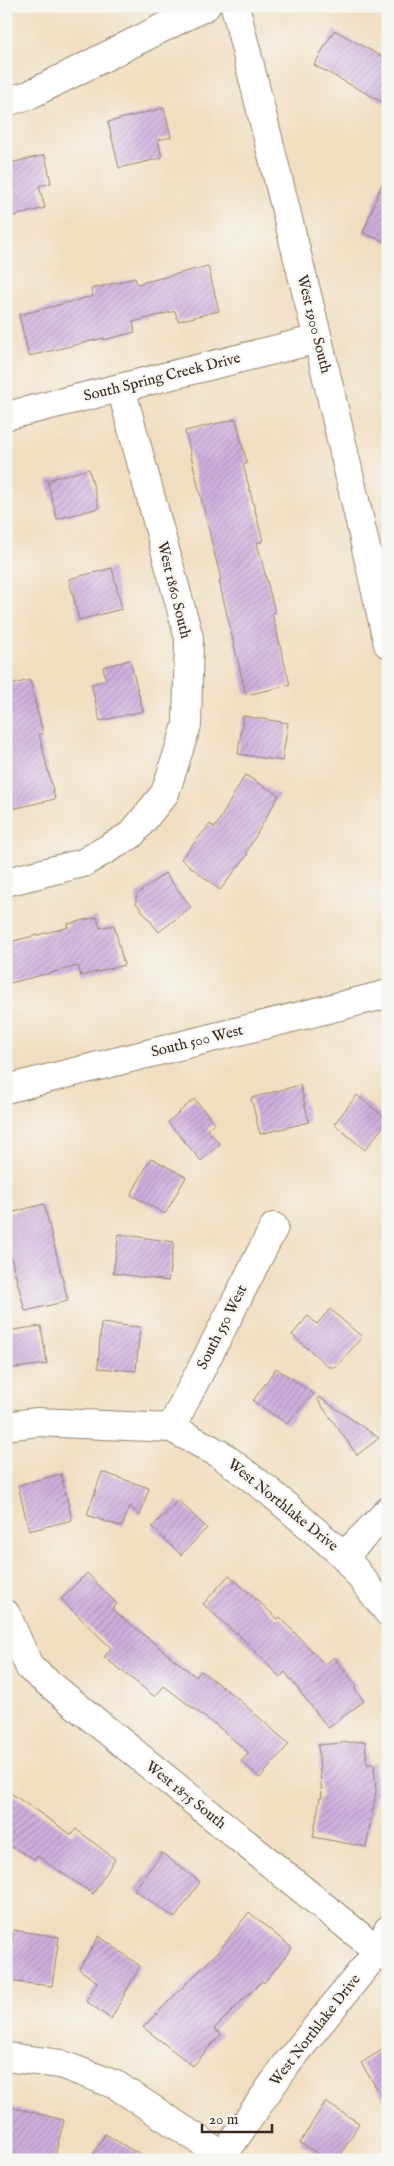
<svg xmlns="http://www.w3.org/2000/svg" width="394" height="2166" font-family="'IM FELL English',serif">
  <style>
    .building { fill: url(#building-hatch) }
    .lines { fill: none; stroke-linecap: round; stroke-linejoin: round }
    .minor-casing { stroke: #96846f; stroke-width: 30 }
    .minor { stroke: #fff; stroke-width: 28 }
    .labels { text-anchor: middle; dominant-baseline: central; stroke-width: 5; stroke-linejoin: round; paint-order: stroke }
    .street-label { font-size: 15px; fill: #3b2a1e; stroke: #f6f6f2 }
  </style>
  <defs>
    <pattern id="building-hatch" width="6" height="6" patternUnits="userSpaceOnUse" patternTransform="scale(1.25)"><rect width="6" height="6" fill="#ceafde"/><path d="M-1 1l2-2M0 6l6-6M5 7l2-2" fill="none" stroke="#a88fb3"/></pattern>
  </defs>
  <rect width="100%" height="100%" fill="#f6f6f2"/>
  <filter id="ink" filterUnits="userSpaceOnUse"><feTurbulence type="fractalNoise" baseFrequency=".02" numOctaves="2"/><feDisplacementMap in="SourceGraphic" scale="10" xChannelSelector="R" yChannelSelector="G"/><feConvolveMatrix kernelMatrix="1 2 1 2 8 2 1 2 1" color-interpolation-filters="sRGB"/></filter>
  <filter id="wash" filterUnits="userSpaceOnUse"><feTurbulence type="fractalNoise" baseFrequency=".0096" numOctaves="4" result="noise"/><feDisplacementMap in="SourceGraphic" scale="20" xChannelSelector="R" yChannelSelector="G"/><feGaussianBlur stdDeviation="1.12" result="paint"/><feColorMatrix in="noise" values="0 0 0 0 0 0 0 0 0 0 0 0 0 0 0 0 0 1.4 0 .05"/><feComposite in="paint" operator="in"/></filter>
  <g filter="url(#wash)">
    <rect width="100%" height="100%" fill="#f1dec0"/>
    <g id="blocks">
      <g class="building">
        <path d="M 334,30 L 388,60 L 388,105 L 314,65 Z"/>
        <path d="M 164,108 L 171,137 L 158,140 L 162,158 L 119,168 L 108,122 Z"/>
        <path d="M 45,155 L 51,183 L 39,186 L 45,208 L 6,218 L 6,164 Z"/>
        <path d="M 386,173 L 388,173 L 388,243 L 363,233 Z"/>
        <path d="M 208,266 L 219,311 L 178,321 L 175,311 L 133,322 L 135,332 L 104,340 L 104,338 L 29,356 L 19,315 L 93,296 L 91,289 L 135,278 L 137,284 Z"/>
        <path d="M 236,419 L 247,464 L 243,464 L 263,541 L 257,543 L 275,612 L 272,613 L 290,685 L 246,695 L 219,581 L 221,580 L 185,431 Z"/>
        <path d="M 89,469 L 99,508 L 57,519 L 47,480 Z"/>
        <path d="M 112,568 L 122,609 L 79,620 L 69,579 Z"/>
        <path d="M 130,660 L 143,711 L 100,721 L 91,684 L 106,680 L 103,667 Z"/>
        <path d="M 30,680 L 43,734 L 39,734 L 55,799 L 12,809 L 6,786 L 6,686 Z"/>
        <path d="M 243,716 L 288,723 L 282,761 L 238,754 Z"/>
        <path d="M 245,775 L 279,795 L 246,853 L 248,854 L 220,890 L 181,859 L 210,824 L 215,828 Z"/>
        <path d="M 165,873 L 191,907 L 159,932 L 136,903 L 136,895 Z"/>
        <path d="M 97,917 L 100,928 L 114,925 L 124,965 L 81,976 L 78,966 L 6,984 L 6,943 L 69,927 L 68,924 Z"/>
        <path d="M 300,1085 L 309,1122 L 260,1134 L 251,1098 Z"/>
        <path d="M 357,1095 L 388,1120 L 365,1150 L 334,1124 Z"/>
        <path d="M 194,1099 L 215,1123 L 207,1129 L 220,1144 L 201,1161 L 168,1122 Z"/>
        <path d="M 151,1158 L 186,1177 L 165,1214 L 131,1195 Z"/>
        <path d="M 44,1204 L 68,1301 L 25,1311 L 10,1254 L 6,1255 L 6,1214 Z"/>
        <path d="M 119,1234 L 174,1242 L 168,1281 L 113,1273 Z"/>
        <path d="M 330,1309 L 362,1337 L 336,1367 L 329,1367 L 292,1335 L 308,1316 L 317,1324 Z"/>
        <path d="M 101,1323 L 140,1327 L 136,1371 L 98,1368 Z"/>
        <path d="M 41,1326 L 47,1364 L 6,1369 L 6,1331 Z"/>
        <path d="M 276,1368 L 314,1394 L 287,1424 L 253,1401 Z"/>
        <path d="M 319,1397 L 379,1438 L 357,1455 L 317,1399 Z"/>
        <path d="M 102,1472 L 149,1488 L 140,1516 L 130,1506 L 122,1527 L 87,1515 Z"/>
        <path d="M 61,1474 L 72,1520 L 29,1531 L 18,1485 Z"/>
        <path d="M 178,1500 L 207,1528 L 181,1555 L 152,1527 Z"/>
        <path d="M 87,1573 L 117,1604 L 112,1609 L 196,1677 L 201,1671 L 237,1698 L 289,1744 L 260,1778 L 241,1761 L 249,1753 L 214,1723 L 214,1724 L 164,1686 L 155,1697 L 104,1657 L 111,1648 L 61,1599 Z"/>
        <path d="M 229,1575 L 278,1619 L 280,1617 L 325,1665 L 334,1657 L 357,1686 L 354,1688 L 364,1701 L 328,1728 L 285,1672 L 280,1677 L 236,1632 L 235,1633 L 203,1604 Z"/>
        <path d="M 365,1741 L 367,1764 L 374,1764 L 376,1792 L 366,1847 L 313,1837 L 320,1798 L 322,1798 L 318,1745 Z"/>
        <path d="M 6,1790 L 72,1835 L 76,1829 L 115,1859 L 93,1894 L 37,1856 L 35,1859 L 6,1844 Z"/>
        <path d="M 162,1853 L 200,1882 L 175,1918 L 134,1890 Z"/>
        <path d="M 249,1912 L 292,1948 L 264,1983 L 262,1981 L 214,2029 L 221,2034 L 193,2066 L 143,2027 L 219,1951 Z"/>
        <path d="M 13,1930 L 59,1937 L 52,1986 L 6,1981 Z"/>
        <path d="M 99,1936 L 140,1966 L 111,2019 L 86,2001 L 97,1982 L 79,1969 Z"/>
        <path d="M 388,2046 L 388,2106 L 361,2063 Z"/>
        <path d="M 325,2102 L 359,2123 L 338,2160 L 329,2160 L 300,2143 Z"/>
        <path d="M 6,2106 L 64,2120 L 54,2160 L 23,2160 L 6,2155 Z"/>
        <path d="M 105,2134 L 149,2160 L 90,2160 Z"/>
      </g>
    </g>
  </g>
  <g filter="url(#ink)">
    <use href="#blocks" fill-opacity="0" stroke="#96846f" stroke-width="1"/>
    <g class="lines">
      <defs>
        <g id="minor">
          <path d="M 235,6 L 318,339 L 388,644"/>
          <path d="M 6,102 L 29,95 L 206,6"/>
          <path d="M 6,416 L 318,339"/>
          <path d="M 6,882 L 83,863 L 131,835 L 165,793 L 187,725 L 189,638 L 121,388"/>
          <path d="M 6,1089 L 388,994"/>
          <path d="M 6,1426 L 37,1422 L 171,1428 L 220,1454 L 270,1492 L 344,1556 L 388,1612"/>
          <path d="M 171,1428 L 274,1227"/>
          <path d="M 344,1556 L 388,1511"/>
          <path d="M 6,1614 L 30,1668 L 388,1959"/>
          <path d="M 6,2057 L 60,2064 L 116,2085 L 222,2155"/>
          <path d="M 220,2160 L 286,2065 L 378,1951 L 388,1930"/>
        </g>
      </defs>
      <use href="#minor" class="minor-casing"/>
      <use href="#minor" class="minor"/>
    </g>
  </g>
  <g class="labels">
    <g class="street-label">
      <text transform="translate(314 324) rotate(76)">West 1900 South</text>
      <text transform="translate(162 377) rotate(-14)">South Spring Creek Drive</text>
      <text transform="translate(174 590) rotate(76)">West 1860 South</text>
      <text transform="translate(197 1041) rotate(-14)">South 500 West</text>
      <text transform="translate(222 1327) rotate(-63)">South 550 West</text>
      <text transform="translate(283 1505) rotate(39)">West Northlake Drive</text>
      <text transform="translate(186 1795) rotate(39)">West 1875 South</text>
      <text transform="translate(315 2030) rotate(-52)">West Northlake Drive</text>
    </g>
  </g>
  <rect width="394" height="2166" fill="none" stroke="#f6f6f2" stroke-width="25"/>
  <path d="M202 2124v8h70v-8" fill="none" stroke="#3b2a1e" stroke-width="2.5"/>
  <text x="209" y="2124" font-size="15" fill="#3b2a1e" stroke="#f6f6f2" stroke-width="4" paint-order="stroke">20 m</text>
</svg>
